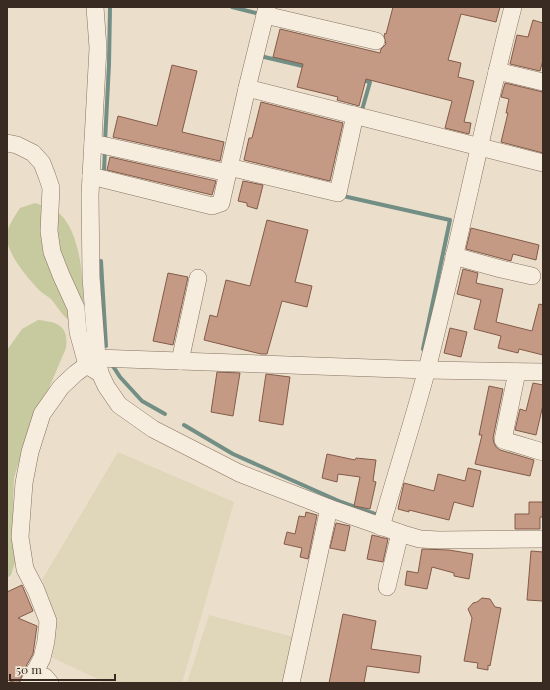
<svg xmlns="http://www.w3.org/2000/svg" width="550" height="690" font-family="'Playfair Display',serif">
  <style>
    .farmland { fill: #e0d6b9 }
    .green { fill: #c7c99f }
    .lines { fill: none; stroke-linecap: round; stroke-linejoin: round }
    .stream { stroke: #728e85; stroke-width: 4 }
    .building { fill: #c59a85; stroke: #835b49 }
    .street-casing { stroke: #877261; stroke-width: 18 }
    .street { stroke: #f6edde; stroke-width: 17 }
  </style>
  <rect width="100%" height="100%" fill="#ebdfcb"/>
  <g class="farmland">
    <path d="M 118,452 L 234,502 L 182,683 L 102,683 L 102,681 L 47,655 L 56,618 L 42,580 Z"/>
    <path d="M 209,615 L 298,638 L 287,683 L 187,683 Z"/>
  </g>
  <g class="green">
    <path d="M 35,203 C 43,206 54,208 60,214 C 81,234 84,282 83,309 L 71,322 C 62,316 58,307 51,299 C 47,296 42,293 39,290 C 27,277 4,251 7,233 C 9,224 15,216 20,208 Z"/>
    <path d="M 38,320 C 57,322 69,325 66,348 L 22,451 L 14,478 L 13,505 L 17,556 L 11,575 L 7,578 L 7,350 L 22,329 Z"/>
  </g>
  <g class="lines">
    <g class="stream">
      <path d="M 232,7 L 256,13 L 259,14 L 259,15"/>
      <path d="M 260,56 L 307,67"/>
      <path d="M 361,80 L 370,82 L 362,110"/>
      <path d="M 105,142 L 109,64 L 110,7"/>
      <path d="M 104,172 L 105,149"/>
      <path d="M 343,195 L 343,196 L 450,220 L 423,349"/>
      <path d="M 101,261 L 106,346"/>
      <path d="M 111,363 L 120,377 L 142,401 L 165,414"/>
      <path d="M 184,425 L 233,454 L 341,502 L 375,514"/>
    </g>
  </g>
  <g class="building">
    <path d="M 393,7 L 500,7 L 496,22 L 461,14 L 448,60 L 461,63 L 458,77 L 474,81 L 464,122 L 471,123 L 469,134 L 445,128 L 452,101 L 366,79 L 359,106 L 337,100 L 338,97 L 297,87 L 303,64 L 273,57 L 280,29 L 380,53 L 381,49 L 386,44 L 384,36 L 385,33 L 386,34 Z"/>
    <path d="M 533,20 L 543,23 L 543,60 L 540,71 L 510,64 L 517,35 L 528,37 Z"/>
    <path d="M 172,65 L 197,71 L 182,132 L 224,142 L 220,161 L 113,137 L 118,116 L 157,126 Z"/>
    <path d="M 505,83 L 543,92 L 543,153 L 501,142 L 508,113 L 506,113 L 509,99 L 501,97 Z"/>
    <path d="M 261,102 L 343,123 L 330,181 L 244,160 L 249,138 L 252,138 Z"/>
    <path d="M 110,157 L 216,181 L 212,195 L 107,170 Z"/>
    <path d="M 243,181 L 263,185 L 257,209 L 247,206 L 247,203 L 238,201 Z"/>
    <path d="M 267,220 L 308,230 L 295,282 L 312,286 L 307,307 L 282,301 L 267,354 L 261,354 L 204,340 L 210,315 L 217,317 L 226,280 L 250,286 Z"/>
    <path d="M 471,228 L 539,245 L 536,260 L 513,254 L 511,261 L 466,249 Z"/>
    <path d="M 463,269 L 478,273 L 476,283 L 503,289 L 496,322 L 532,331 L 539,304 L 543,305 L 543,355 L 519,349 L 518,353 L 498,348 L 501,336 L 474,329 L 481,300 L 457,294 Z"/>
    <path d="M 168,273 L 188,277 L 173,345 L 153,341 Z"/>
    <path d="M 450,328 L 467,332 L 461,357 L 444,353 Z"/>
    <path d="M 217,372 L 240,373 L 233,416 L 211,412 Z"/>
    <path d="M 266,374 L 290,377 L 283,425 L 259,421 Z"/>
    <path d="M 533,383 L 543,385 L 543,405 L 536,435 L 515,430 L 520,409 L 526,411 Z"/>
    <path d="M 489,386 L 503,389 L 493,438 L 494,443 L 496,447 L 500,450 L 534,460 L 530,476 L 475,464 L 482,435 L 479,435 Z"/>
    <path d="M 327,454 L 355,460 L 356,458 L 376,460 L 373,481 L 376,482 L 370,509 L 354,506 L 360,477 L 338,474 L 337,482 L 322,478 Z"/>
    <path d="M 468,468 L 481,471 L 473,507 L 454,502 L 449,520 L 409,510 L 409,512 L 398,509 L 404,483 L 434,491 L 438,474 L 465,481 Z"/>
    <path d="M 529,502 L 543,502 L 543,517 L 540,517 L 540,529 L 515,529 L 515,514 L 529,514 Z"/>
    <path d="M 306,512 L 317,515 L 308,559 L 300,557 L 302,548 L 284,544 L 287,532 L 295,534 L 299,516 L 305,517 Z"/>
    <path d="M 336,523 L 350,526 L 345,551 L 330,548 Z"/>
    <path d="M 372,535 L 388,539 L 383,562 L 367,559 Z"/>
    <path d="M 422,549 L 449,550 L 473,554 L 469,579 L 454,576 L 454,573 L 432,567 L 427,589 L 405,585 L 407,571 L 418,573 Z"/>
    <path d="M 531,551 L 543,552 L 543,601 L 527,600 Z"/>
    <path d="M 22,585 L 33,611 L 18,618 L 37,626 L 33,654 L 25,668 L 19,683 L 16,683 L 7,680 L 7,592 Z"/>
    <path d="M 482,598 L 490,599 L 495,607 L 501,608 L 490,666 L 488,665 L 488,670 L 477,668 L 478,663 L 464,661 L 472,618 L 468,609 L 473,603 L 477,602 Z"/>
    <path d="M 343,614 L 376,621 L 371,649 L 421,656 L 419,673 L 367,666 L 364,683 L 329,683 Z"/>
  </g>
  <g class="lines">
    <defs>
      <g id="street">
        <path d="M 95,7 L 98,48 L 90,195 L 91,277 L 97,358 L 100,373 L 106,386 L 119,405 L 153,429 L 239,473 L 329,508 L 406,535 L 420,539 L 439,540 L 543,539"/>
        <path d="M 265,15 L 376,41"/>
        <path d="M 497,71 L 543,82"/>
        <path d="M 247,88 L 267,7"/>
        <path d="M 7,143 L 17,145 L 33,153 L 42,163 L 47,176 L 51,188 L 49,231 L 52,252 L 61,275 L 76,308 L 78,332 L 87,365 L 96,371"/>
        <path d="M 93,143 L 228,173"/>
        <path d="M 229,167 L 338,193 L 355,115"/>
        <path d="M 91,176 L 212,206 L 221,203 L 247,88 L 543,163"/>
        <path d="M 454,256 L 501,269 L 532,276"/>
        <path d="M 97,358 L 427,370 L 543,372"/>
        <path d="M 180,361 L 198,278"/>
        <path d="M 517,372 L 503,440 L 543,452"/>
        <path d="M 381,527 C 396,474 413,422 427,369 C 458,249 482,127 513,7"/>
        <path d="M 387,587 L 400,533"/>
        <path d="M 34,672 L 45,677 L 50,683"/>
        <path d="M 29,683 L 42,658 L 46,641 L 48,621 L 36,590 L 25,569 L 20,537 L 24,483 L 30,452 L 42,414 L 61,387 L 76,373 L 87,365"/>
        <path d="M 291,683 L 329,508"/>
      </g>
    </defs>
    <use href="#street" class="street-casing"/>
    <use href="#street" class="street"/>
  </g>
  <rect width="550" height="690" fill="none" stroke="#392b22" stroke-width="16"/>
  <path d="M10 674v6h105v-6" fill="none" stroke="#392b22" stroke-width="2"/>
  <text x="16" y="674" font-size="12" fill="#392b22" stroke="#f3eada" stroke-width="3" paint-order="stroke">50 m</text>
</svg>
